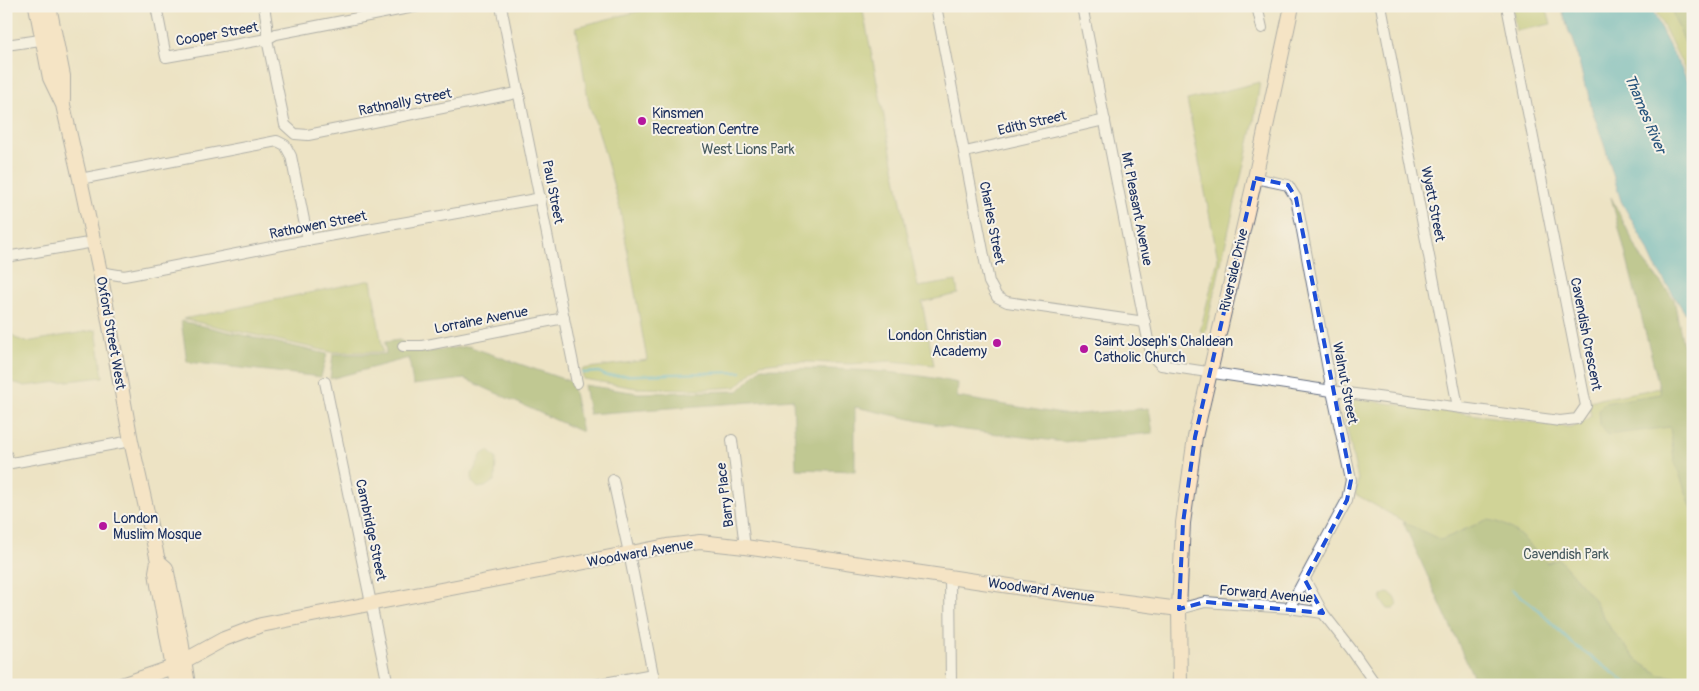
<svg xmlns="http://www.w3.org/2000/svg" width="1699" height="691" font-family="Pangolin,sans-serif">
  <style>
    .green { fill: #aebf61; stroke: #647760 }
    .forest { fill: #8aa657; stroke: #526a5a }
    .water { fill: #45afc4; stroke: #306f91 }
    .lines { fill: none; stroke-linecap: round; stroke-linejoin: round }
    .stream { stroke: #45afc4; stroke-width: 2.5 }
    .street-casing { stroke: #646e82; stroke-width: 12 }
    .secondary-casing { stroke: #646e82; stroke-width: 16 }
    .street { stroke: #fff; stroke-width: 10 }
    .secondary { stroke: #fee5c5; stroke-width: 14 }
    .marked { fill: none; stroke: #1d4ed8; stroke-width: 4; stroke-dasharray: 10 6; stroke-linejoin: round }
    .poi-dot { fill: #b5179e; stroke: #f7f3e8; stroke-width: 2 }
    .labels { text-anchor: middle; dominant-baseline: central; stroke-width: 4; stroke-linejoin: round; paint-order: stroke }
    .street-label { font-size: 14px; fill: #1b2f5e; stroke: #f7f3e8 }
    .poi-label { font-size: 14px; fill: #1b2f5e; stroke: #f7f3e8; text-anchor: start }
    .park-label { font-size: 14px; fill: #475a5f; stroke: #f7f3e8 }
    .water-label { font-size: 15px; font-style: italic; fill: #28557d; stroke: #f7f3e8 }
  </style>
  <rect width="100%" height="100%" fill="#f7f3e8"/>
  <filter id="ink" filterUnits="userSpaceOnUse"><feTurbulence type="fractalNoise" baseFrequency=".02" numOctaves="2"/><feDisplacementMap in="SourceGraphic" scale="10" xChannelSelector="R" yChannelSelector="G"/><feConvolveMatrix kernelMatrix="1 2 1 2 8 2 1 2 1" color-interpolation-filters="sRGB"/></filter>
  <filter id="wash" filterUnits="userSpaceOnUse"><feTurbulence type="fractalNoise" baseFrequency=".0096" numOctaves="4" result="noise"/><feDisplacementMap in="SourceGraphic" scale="20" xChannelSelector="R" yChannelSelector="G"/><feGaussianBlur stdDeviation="1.12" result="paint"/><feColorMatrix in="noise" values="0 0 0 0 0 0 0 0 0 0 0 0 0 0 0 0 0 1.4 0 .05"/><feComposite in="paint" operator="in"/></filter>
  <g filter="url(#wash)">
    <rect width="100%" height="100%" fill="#ede3c4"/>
    <g class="green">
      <path d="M 659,6 L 862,6 L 918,287 L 956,281 L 958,294 L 922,302 L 934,365 L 890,361 L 851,364 L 787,361 L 760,364 L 736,387 L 705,389 L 636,388 L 583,379 L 582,369 L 647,360 L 620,209 L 599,133 L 589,105 L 576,27 Z"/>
      <path d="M 1512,6 L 1546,6 L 1551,24 L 1516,31 Z"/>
      <path d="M 1653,6 L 1693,6 L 1693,86 L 1654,7 Z"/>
      <path d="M 1260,82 L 1254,121 L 1205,333 L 1200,331 L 1218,259 L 1187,100 Z"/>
      <path d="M 371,280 L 383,352 L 331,352 L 183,319 Z"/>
      <path d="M 6,327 L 15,338 L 26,342 L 96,330 L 103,377 L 25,386 L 6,380 Z"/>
      <path d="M 1693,382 L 1693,685 L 1484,685 L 1415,528 L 1355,494 L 1358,480 L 1343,410 L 1347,402 L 1356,399 L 1569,427 L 1578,425 L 1591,416 L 1588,401 Z"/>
      <path d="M 488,451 L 496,458 L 495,480 L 485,487 L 478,488 L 472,482 L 472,474 L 482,454 Z"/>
      <path d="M 1387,593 C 1394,594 1396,598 1398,605 L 1394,609 L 1388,609 L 1381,600 L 1382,595 Z"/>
    </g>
    <g class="forest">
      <path d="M 1669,6 L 1691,6 L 1693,8 L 1693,61 Z"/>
      <path d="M 1611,197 L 1642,259 L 1674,299 L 1693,396 L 1693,512 L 1674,459 L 1670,427 L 1608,435 L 1600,425 L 1599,410 L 1604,403 L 1661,394 Z"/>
      <path d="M 181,321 L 327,354 L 321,377 L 187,362 Z"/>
      <path d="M 399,340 L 425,352 L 468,346 L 572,382 L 582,432 L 465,379 L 413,385 L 409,358 L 330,379 L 333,354 L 386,354 L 385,342 Z"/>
      <path d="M 761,368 C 827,369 894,368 958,383 L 957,397 L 1068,415 L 1149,408 L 1153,433 L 1064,442 L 957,429 L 855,407 L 855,471 L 796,469 L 793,399 L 589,414 L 584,385 L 638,393 L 738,391 Z"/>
      <path d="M 1486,520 C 1513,521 1529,546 1547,563 L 1559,559 L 1592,597 L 1612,631 L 1638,661 L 1660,675 L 1693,679 L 1693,685 L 1477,685 L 1403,522 L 1441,540 Z"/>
    </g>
    <path class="water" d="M 1561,6 L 1651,6 L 1666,40 L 1693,90 L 1693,317 L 1685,313 L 1655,266 L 1645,244 L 1621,201 L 1603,141 L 1591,107 L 1589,93 L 1585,87 L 1576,49 L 1573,38 L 1569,32 Z"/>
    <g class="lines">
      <g class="stream">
        <path d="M 582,373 L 599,372 L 606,376 L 741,372"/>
        <path d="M 1511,589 L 1533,605 L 1573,644 L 1630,685"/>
      </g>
    </g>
  </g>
  <g filter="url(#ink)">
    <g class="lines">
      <defs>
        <g id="street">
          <path d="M 156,6 L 166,57 L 267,39 L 276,34 L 419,6"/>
          <path d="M 264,6 L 267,25 L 267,39 L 285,125 L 295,134 L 308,135 L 512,94 L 519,92"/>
          <path d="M 501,6 L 577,383"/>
          <path d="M 936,6 L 989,282 L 997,297 L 1007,302 L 1145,322"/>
          <path d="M 1082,6 L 1149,345 L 1153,357 L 1161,365 L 1332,391 L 1560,421 L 1577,419 L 1586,406 L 1507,6"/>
          <path d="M 1257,6 L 1262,28"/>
          <path d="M 1381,6 L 1458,407"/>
          <path d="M 6,45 L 47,39"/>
          <path d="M 965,152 L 1105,120"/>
          <path d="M 1255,178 L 1288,185 L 1296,198 L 1332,391 L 1351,480 L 1347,500 L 1289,608"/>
          <path d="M 80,179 L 277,141 L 285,145 L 291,156 L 308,240"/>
          <path d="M 6,257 L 94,242"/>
          <path d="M 100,272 L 124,276 L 135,274 L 312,239 L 541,198"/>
          <path d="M 403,346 L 422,346 L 564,318"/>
          <path d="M 325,382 L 388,685"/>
          <path d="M 732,440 L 745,547"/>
          <path d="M 6,454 L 9,463"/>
          <path d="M 6,464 L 131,441"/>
          <path d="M 613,480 L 629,553 L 655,685"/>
          <path d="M 950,578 L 951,685"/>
          <path d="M 1305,580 L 1323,613"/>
          <path d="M 1179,609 L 1205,602 L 1289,608 L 1323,613 L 1351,649 L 1376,685"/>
          <path d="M 594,685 L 653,674"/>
        </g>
        <g id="secondary">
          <path d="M 36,6 L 50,78 L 63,105 L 80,179 L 100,272 L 131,441 L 158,561 L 156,572 L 158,585 L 176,685"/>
          <path d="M 49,6 L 63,76 L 63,100"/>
          <path d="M 158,561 L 166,568 L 181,640 L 188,685"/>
          <path d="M 121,685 L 173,667 L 224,639 L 261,625 L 667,546 L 700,542 L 745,547 L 1050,592 L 1179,609"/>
          <path d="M 1180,685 L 1179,609 L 1183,523 L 1195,437 L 1255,178 L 1292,6"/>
        </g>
      </defs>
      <use href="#street" class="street-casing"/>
      <use href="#secondary" class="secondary-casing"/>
      <use href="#street" class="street"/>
      <use href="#secondary" class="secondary"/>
    </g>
  </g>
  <path d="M0 0H1699V691H0ZM 1255,178 L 1288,185 L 1296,198 L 1351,480 L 1347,500 L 1305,580 L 1323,613 L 1205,602 L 1179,609 L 1183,523 L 1195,437 Z" fill="#ede3c4" fill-opacity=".55" fill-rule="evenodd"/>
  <path class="marked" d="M 1255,178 L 1288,185 L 1296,198 L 1351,480 L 1347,500 L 1305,580 L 1323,613 L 1205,602 L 1179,609 L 1183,523 L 1195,437 Z"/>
  <g class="poi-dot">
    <circle cx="642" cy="121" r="5"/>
    <circle cx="997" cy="343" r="5"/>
    <circle cx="1084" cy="349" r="5"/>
    <circle cx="103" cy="526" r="5"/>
  </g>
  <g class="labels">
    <g class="street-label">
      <text transform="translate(217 34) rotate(-10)">Cooper Street</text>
      <text transform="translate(405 102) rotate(-11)">Rathnally Street</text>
      <text transform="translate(1032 123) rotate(-13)">Edith Street</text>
      <text transform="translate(553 192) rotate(79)">Paul Street</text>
      <text transform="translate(1433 204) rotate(79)">Wyatt Street</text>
      <text transform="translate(1137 209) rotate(79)">Mt Pleasant Avenue</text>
      <text transform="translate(992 223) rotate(79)">Charles Street</text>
      <text transform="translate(318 225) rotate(-11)">Rathowen Street</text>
      <text transform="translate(1234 270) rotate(-77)">Riverside Drive</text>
      <text transform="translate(481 320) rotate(-11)">Lorraine Avenue</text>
      <text transform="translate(111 333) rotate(80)">Oxford Street West</text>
      <text transform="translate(1586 334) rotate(79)">Cavendish Crescent</text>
      <text transform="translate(1345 383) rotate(79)">Walnut Street</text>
      <text transform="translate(725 495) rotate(-97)">Barry Place</text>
      <text transform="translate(371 530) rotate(78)">Cambridge Street</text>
      <text transform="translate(640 553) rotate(-10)">Woodward Avenue</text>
      <text transform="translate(1041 590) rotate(8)">Woodward Avenue</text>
      <text transform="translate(1266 594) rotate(5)">Forward Avenue</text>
    </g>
    <g class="poi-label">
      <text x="652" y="113">Kinsmen<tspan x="652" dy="16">Recreation Centre</tspan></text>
      <text x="987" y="335" text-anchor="end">London Christian<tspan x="987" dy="16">Academy</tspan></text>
      <text x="1094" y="341">Saint Joseph's Chaldean<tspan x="1094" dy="16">Catholic Church</tspan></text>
      <text x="113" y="518">London<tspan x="113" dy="16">Muslim Mosque</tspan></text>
    </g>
    <g class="park-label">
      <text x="748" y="149">West Lions Park</text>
      <text x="1566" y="554">Cavendish Park</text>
    </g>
    <g class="water-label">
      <text transform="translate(1645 114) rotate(67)">Thames River</text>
    </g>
  </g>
  <rect width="1699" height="691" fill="none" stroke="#f7f3e8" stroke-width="25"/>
</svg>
